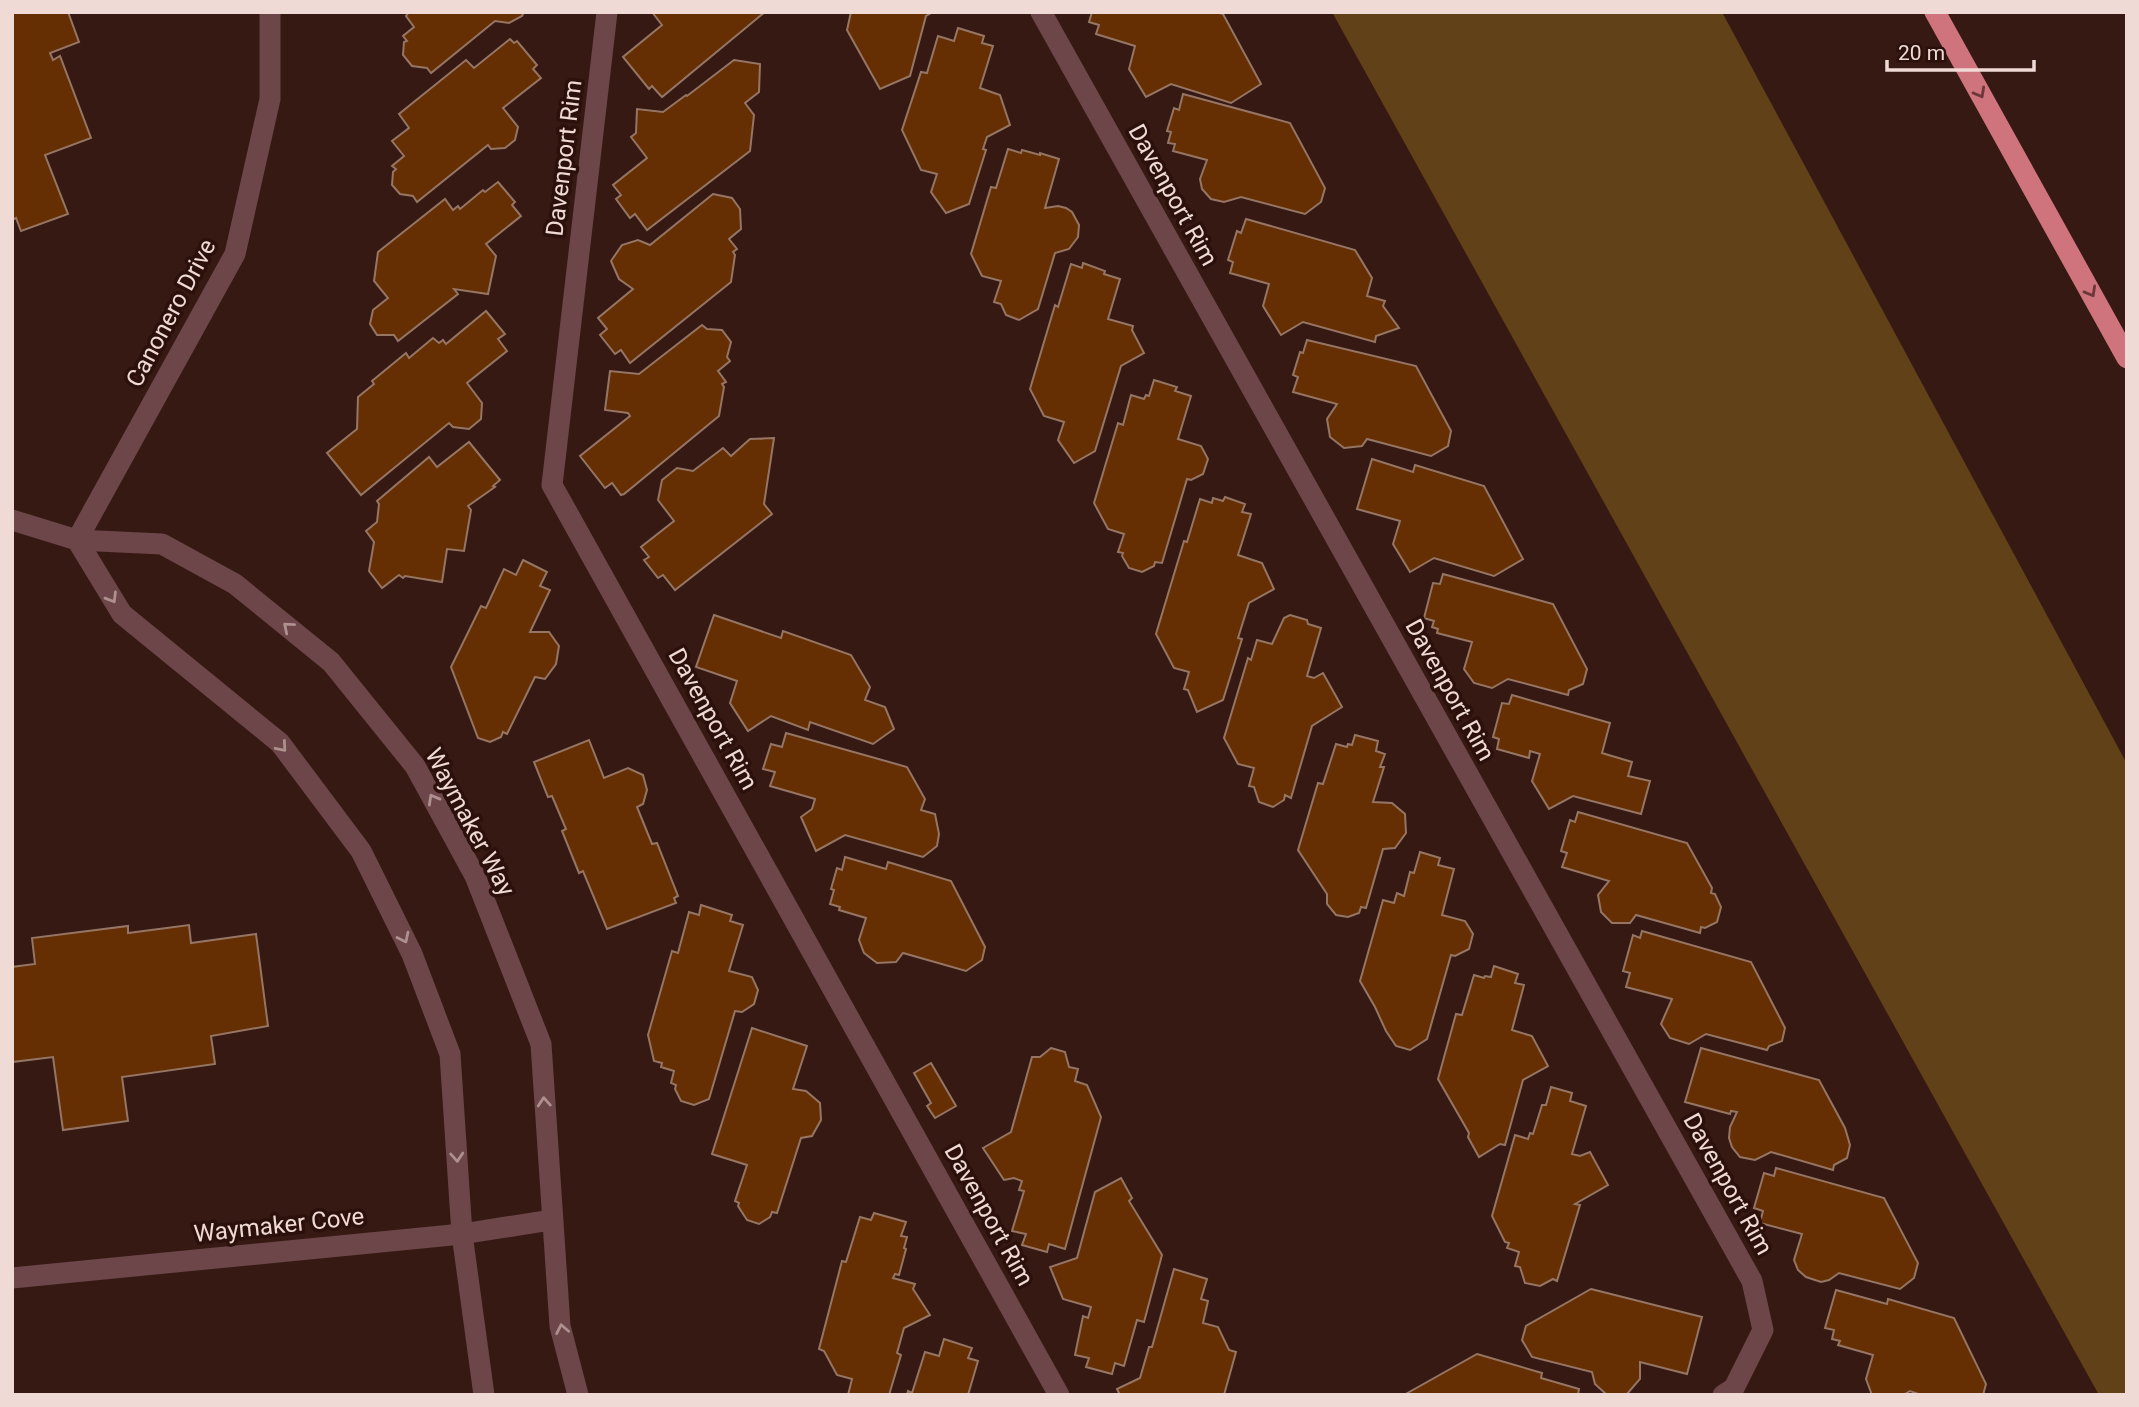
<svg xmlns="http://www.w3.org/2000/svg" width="2139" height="1407" font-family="Roboto,sans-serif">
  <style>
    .green { fill: #614117 }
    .building { fill: #652e03; stroke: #957563; stroke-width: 2 }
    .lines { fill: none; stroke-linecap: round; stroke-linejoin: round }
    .minor { stroke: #6c4649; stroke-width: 21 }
    .highway { stroke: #cf737d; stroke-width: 21 }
    .oneway { stroke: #6d3839 }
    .oneway2 { stroke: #ae908f }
    .labels { text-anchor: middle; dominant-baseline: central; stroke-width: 7; stroke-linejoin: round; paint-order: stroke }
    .street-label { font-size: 24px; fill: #efdad5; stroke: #2c100b }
  </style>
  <rect width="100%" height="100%" fill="#371914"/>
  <path class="green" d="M 1332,12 L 1722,12 L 2127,764 L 2127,1395 L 2099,1395 Z"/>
  <g class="building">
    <path d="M 12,12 L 68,12 L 79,42 L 50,53 L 53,60 L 60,56 L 91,138 L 45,155 L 68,214 L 21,231 L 16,218 L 12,220 Z"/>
    <path d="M 409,12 L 524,12 L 522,16 L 509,23 L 495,21 L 431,73 L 427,68 L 412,66 L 403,55 L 404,42 L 407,41 L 403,36 L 414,27 L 406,16 Z"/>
    <path d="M 652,12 L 765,12 L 662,97 L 652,86 L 649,89 L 623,57 L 662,25 Z"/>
    <path d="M 851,12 L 933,12 L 926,16 L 910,76 L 880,89 L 847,30 Z"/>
    <path d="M 1092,12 L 1216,12 L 1223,14 L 1261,84 L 1231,103 L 1171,84 L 1146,97 L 1129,69 L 1135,46 L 1096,34 L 1099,25 L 1089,22 Z"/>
    <path d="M 958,28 L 984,36 L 982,43 L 993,46 L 980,88 L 1000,95 L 1010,125 L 987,137 L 983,149 L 986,150 L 969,204 L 946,213 L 931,192 L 937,174 L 921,170 L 902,130 L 921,72 L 927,73 L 938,36 L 954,41 Z"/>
    <path d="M 510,39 L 514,43 L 517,41 L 537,65 L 533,69 L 541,78 L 503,108 L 518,127 L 515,140 L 505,148 L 491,149 L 488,145 L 417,202 L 413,196 L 400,194 L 392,185 L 393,172 L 396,169 L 392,166 L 404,156 L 392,141 L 409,128 L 399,114 L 466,60 L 474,68 Z"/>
    <path d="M 734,60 L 760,64 L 759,92 L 745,103 L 754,115 L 750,151 L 647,230 L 635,214 L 630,218 L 616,199 L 621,195 L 613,185 L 647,158 L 631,137 L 636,133 L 637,109 L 663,112 L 686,95 L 687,96 Z"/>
    <path d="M 1183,94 L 1290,123 L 1325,188 L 1321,202 L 1305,214 L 1241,197 L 1224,202 L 1211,199 L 1202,189 L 1200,179 L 1207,160 L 1173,151 L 1175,144 L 1168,143 L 1171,132 L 1167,131 L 1174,108 L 1179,110 Z"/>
    <path d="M 1008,149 L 1021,153 L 1022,150 L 1040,155 L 1040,153 L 1059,159 L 1045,208 L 1058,206 L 1066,208 L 1072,212 L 1079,225 L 1078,237 L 1069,249 L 1055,253 L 1038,309 L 1019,320 L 1006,315 L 1001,304 L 994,302 L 1001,281 L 982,276 L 971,254 L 991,187 L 996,188 Z"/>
    <path d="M 498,182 L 515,202 L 512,205 L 521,216 L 486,244 L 496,256 L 488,294 L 454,289 L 458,294 L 398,341 L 394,335 L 377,335 L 370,324 L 373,310 L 388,298 L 374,281 L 378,252 L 445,199 L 453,210 L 458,206 L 460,209 L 483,190 L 485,192 Z"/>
    <path d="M 713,194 L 732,198 L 740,209 L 741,229 L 729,239 L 737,249 L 733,252 L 735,255 L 731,282 L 630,363 L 621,350 L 615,354 L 600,335 L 607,329 L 598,318 L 633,289 L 619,279 L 611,261 L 622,245 L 638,240 L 650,245 Z"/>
    <path d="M 1246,219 L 1355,250 L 1372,278 L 1367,296 L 1385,301 L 1383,306 L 1399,328 L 1376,336 L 1375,342 L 1303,322 L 1281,335 L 1263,306 L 1269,284 L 1230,273 L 1233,262 L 1228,260 L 1237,231 L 1241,233 Z"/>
    <path d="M 1083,263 L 1105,271 L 1104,274 L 1120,279 L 1108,319 L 1133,326 L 1132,330 L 1144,353 L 1121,366 L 1095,451 L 1074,463 L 1058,440 L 1064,422 L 1044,416 L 1030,389 L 1055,305 L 1058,307 L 1071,264 L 1082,268 Z"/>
    <path d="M 486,311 L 505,334 L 498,339 L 507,351 L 467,383 L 482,403 L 481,419 L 469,429 L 453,427 L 449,423 L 361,495 L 327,453 L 357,429 L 358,397 L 374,384 L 372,381 L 406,353 L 409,358 L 433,338 L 439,343 L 443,340 L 446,344 Z"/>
    <path d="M 702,325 L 707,329 L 722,330 L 731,342 L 727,357 L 730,361 L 718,371 L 726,382 L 722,384 L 724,387 L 719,416 L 624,494 L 621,495 L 612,483 L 605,488 L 580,456 L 630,416 L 628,413 L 605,410 L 610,371 L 639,374 Z"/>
    <path d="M 1307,340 L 1416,366 L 1451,431 L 1448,446 L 1431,456 L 1367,439 L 1362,446 L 1344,448 L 1330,437 L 1327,419 L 1337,404 L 1293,392 L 1298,377 L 1293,375 L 1300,352 L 1303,353 Z"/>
    <path d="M 1154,380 L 1177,387 L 1175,391 L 1191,396 L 1178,439 L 1201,446 L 1208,459 L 1203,474 L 1191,480 L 1187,479 L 1162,563 L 1155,562 L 1154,566 L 1142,572 L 1129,568 L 1122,556 L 1123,553 L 1118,552 L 1124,534 L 1108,529 L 1094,503 L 1118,423 L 1123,425 L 1131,395 L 1144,399 L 1146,395 L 1149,396 Z"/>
    <path d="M 774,438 L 764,504 L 772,514 L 675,590 L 663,575 L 658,578 L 644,560 L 649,557 L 641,547 L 674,521 L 658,500 L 662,480 L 677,468 L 693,471 L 723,448 L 731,456 L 750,439 Z"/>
    <path d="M 469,442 L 500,480 L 493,486 L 495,487 L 468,506 L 471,510 L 464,551 L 447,549 L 442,582 L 405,576 L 403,578 L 399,575 L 382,588 L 369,571 L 374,542 L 366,531 L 377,522 L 379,504 L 377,501 L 429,457 L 437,467 Z"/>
    <path d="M 1372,459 L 1413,472 L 1415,465 L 1484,486 L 1523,559 L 1494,576 L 1434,558 L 1410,572 L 1393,544 L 1400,521 L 1357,509 Z"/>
    <path d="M 1225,497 L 1245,504 L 1242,512 L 1251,514 L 1238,555 L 1262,563 L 1274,589 L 1249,603 L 1238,638 L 1242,639 L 1223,700 L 1197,712 L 1188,690 L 1184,689 L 1189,672 L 1174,668 L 1156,634 L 1184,541 L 1187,542 L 1200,499 L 1212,503 L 1213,498 L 1223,501 Z"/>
    <path d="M 523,560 L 547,572 L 540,586 L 550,590 L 530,632 L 549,632 L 559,646 L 556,664 L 545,679 L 535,677 L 507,734 L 503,732 L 501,737 L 490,742 L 478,738 L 451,667 L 481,606 L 486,608 L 504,569 L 516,575 Z"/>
    <path d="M 1443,574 L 1553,604 L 1587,669 L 1583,684 L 1569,690 L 1568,695 L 1508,679 L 1492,688 L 1474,683 L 1464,669 L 1472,642 L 1437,633 L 1438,629 L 1432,627 L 1434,621 L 1424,618 L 1433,583 L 1440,584 Z"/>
    <path d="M 714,615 L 781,638 L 783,631 L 851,655 L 870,687 L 865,700 L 885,707 L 894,729 L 873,744 L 810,722 L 808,730 L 771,716 L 748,731 L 730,703 L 737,681 L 696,667 Z"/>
    <path d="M 1290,615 L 1307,620 L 1308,624 L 1321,628 L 1307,676 L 1314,678 L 1323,673 L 1342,707 L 1312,726 L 1291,798 L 1285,795 L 1284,800 L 1273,807 L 1259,802 L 1254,787 L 1249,786 L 1254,768 L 1238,764 L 1224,738 L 1248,658 L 1251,660 L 1257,640 L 1272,644 L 1284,618 Z"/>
    <path d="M 1512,695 L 1610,723 L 1602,753 L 1632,762 L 1628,776 L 1650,781 L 1641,814 L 1573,796 L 1549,809 L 1532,781 L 1540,754 L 1530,751 L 1529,758 L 1497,749 L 1499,739 L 1493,737 L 1502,703 L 1509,704 Z"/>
    <path d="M 786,733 L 907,767 L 925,799 L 921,810 L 935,814 L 939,834 L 937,846 L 923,857 L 845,835 L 816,851 L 801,817 L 812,809 L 815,799 L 770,786 L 775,772 L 763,769 L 771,744 L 782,747 Z"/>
    <path d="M 1355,735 L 1378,741 L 1376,751 L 1385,754 L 1380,767 L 1384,767 L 1373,802 L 1392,803 L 1405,814 L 1406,833 L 1395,848 L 1383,849 L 1366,908 L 1361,907 L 1359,913 L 1348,917 L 1336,915 L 1327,904 L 1327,894 L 1298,850 L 1318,783 L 1323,784 L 1336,744 L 1347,747 L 1348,744 L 1352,745 Z"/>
    <path d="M 589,740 L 604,778 L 628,768 L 643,775 L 647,790 L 643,804 L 637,807 L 652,844 L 657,843 L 678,896 L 674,898 L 676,903 L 607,929 L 583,871 L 579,873 L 562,831 L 566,829 L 552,796 L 548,797 L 534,762 Z"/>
    <path d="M 1578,812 L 1687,843 L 1712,888 L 1711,893 L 1715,894 L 1721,907 L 1717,922 L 1705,928 L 1701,927 L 1700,933 L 1636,915 L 1630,923 L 1612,923 L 1601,912 L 1598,895 L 1609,881 L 1562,867 L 1567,853 L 1561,851 L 1570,820 L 1575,822 Z"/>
    <path d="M 1420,852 L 1440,858 L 1438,865 L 1454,869 L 1442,915 L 1465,921 L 1473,934 L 1469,949 L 1455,956 L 1451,955 L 1427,1039 L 1410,1050 L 1396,1046 L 1386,1031 L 1375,1007 L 1360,981 L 1383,900 L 1394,903 L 1397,893 L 1404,896 L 1410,872 L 1414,873 Z"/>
    <path d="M 845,857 L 886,869 L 888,862 L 951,881 L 985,947 L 982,960 L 966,971 L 903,953 L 896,962 L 877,963 L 864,953 L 859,940 L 866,918 L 839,910 L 840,907 L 830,904 L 834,890 L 831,889 L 837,868 L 842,870 Z"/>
    <path d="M 701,905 L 732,915 L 730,921 L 743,925 L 729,971 L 752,977 L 758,990 L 754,1004 L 742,1012 L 735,1011 L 709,1099 L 694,1105 L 681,1101 L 675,1089 L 676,1085 L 671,1083 L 674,1071 L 661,1067 L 662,1063 L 654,1061 L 648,1035 L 672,951 L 678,953 L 689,912 L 699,915 Z"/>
    <path d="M 189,925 L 191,943 L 256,934 L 268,1026 L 211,1036 L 215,1064 L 122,1077 L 128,1121 L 63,1130 L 53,1057 L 12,1062 L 12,967 L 35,964 L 32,938 L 128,926 L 128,933 Z"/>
    <path d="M 1642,931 L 1751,962 L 1785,1028 L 1782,1041 L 1769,1046 L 1767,1050 L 1706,1034 L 1689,1044 L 1670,1038 L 1661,1024 L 1672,999 L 1626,987 L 1630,973 L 1623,971 L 1633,935 L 1640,938 Z"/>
    <path d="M 1494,966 L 1518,974 L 1515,983 L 1524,985 L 1512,1030 L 1532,1036 L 1548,1066 L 1523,1080 L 1505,1145 L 1500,1144 L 1479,1157 L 1468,1137 L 1469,1133 L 1438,1079 L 1456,1014 L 1462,1015 L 1474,975 L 1484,978 L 1485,976 L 1491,977 Z"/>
    <path d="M 752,1028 L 807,1046 L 793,1089 L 806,1091 L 820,1103 L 821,1120 L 812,1136 L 801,1138 L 777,1213 L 772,1212 L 770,1217 L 759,1224 L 747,1220 L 738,1206 L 739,1203 L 735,1201 L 747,1165 L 712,1154 Z"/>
    <path d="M 1051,1048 L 1065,1052 L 1069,1067 L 1078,1069 L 1075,1081 L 1087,1085 L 1101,1117 L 1065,1249 L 1049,1244 L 1047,1252 L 1022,1245 L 1026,1234 L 1012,1231 L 1024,1191 L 1019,1190 L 1022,1181 L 1014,1178 L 1004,1180 L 983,1148 L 1011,1132 L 1032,1057 L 1040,1057 Z"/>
    <path d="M 1701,1048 L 1819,1080 L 1845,1128 L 1850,1145 L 1847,1158 L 1834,1165 L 1833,1170 L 1771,1152 L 1755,1160 L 1740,1157 L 1732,1147 L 1729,1138 L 1730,1127 L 1737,1112 L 1731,1111 L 1730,1114 L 1685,1102 Z"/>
    <path d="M 931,1063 L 956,1106 L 935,1118 L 927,1106 L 931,1103 L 914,1073 Z"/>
    <path d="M 1551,1087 L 1572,1093 L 1570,1101 L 1586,1106 L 1572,1154 L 1580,1156 L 1590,1152 L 1608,1185 L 1575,1204 L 1580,1205 L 1557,1281 L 1553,1279 L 1540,1286 L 1525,1283 L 1520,1267 L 1515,1266 L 1519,1252 L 1507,1248 L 1509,1243 L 1505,1242 L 1492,1216 L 1515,1135 L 1528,1139 L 1530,1133 L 1533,1134 L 1542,1105 L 1546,1105 Z"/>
    <path d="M 1776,1168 L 1884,1198 L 1918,1263 L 1914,1278 L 1900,1289 L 1839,1273 L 1829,1280 L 1821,1282 L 1806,1277 L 1798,1270 L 1794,1260 L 1802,1234 L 1760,1223 L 1763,1211 L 1754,1208 L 1764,1173 L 1774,1176 Z"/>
    <path d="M 1121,1178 L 1132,1198 L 1129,1201 L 1162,1255 L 1144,1322 L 1137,1320 L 1124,1366 L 1115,1363 L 1112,1374 L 1086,1367 L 1089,1358 L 1075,1355 L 1083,1316 L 1088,1318 L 1091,1307 L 1063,1299 L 1050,1267 L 1077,1258 L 1095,1192 Z"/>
    <path d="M 874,1213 L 906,1222 L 901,1236 L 907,1237 L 904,1248 L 906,1249 L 899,1275 L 895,1274 L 893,1278 L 915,1284 L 913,1289 L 930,1315 L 904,1328 L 897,1353 L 901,1355 L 889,1395 L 848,1395 L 852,1379 L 837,1375 L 824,1351 L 819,1349 L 842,1261 L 846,1262 L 860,1217 L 871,1220 Z"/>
    <path d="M 1174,1269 L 1207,1279 L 1201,1299 L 1208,1301 L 1203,1323 L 1218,1327 L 1229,1350 L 1236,1352 L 1224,1395 L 1120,1395 L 1117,1389 L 1140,1378 L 1149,1347 L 1152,1347 Z"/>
    <path d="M 1591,1289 L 1702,1317 L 1687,1374 L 1640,1362 L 1640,1379 L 1627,1394 L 1607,1395 L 1595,1384 L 1592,1372 L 1532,1357 L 1522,1340 L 1526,1326 Z"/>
    <path d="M 1836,1290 L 1887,1304 L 1888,1299 L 1954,1318 L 1986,1384 L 1983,1395 L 1921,1395 L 1910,1391 L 1903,1395 L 1872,1395 L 1866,1379 L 1873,1355 L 1838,1345 L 1840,1341 L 1832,1339 L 1834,1330 L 1825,1328 Z"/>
    <path d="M 944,1339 L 972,1348 L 968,1358 L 978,1361 L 968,1395 L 907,1395 L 908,1391 L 912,1393 L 925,1352 L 939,1356 Z"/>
    <path d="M 1477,1354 L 1542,1373 L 1541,1378 L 1579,1389 L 1578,1395 L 1404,1395 Z"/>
  </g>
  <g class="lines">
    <g class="minor">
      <path d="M 607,12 L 552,485 L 1059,1395"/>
      <path d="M 1041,12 L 1752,1281 L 1763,1330 L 1734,1388 L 1723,1395"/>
      <path d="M 12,520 L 77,540 L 162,544 L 235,584 L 331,662 L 415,766 L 475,876 L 541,1044 L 560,1326 L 578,1395"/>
      <path d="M 77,540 L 122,614 L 280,743 L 361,851 L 412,954 L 450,1054 L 462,1234 L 484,1395"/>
      <path d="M 77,540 L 235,254 L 270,99 L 270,12"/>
      <path d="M 12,1278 L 462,1234 L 551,1220"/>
    </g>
    <path class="highway" d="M 1935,12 L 2127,358"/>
  </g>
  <defs><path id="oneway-chevron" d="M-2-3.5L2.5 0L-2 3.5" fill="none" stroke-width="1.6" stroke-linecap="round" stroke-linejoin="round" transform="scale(1.75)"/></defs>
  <g class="oneway">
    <use href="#oneway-chevron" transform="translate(1980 93) rotate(61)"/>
    <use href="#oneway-chevron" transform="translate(2091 292) rotate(61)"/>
  </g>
  <g class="oneway2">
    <use href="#oneway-chevron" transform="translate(112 598) rotate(59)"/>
    <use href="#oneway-chevron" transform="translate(288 627) rotate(-140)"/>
    <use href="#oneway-chevron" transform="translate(282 747) rotate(49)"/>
    <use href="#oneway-chevron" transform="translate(433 799) rotate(-119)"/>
    <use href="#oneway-chevron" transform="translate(404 938) rotate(64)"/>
    <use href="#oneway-chevron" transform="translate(544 1102) rotate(-94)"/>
    <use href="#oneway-chevron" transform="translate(457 1157) rotate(86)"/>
    <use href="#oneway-chevron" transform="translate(562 1329) rotate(-101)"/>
  </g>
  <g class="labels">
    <g class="street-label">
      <text transform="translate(564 158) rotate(-83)">Davenport Rim</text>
      <text transform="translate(1173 195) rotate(61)">Davenport Rim</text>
      <text transform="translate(171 313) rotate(-62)">Canonero Drive</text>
      <text transform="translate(1450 690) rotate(61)">Davenport Rim</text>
      <text transform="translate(713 719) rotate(61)">Davenport Rim</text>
      <text transform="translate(470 822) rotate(62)">Waymaker Way</text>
      <text transform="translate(1728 1184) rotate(61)">Davenport Rim</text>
      <text transform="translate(989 1215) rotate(61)">Davenport Rim</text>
      <text transform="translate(279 1225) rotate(-6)">Waymaker Cove</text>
    </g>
  </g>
  <rect width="2139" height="1407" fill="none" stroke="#efdad5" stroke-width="28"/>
  <path d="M1887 60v10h147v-10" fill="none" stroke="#efdad5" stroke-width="3.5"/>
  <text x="1898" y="60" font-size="21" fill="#efdad5" stroke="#2c100b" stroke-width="5" paint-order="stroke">20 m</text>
</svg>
